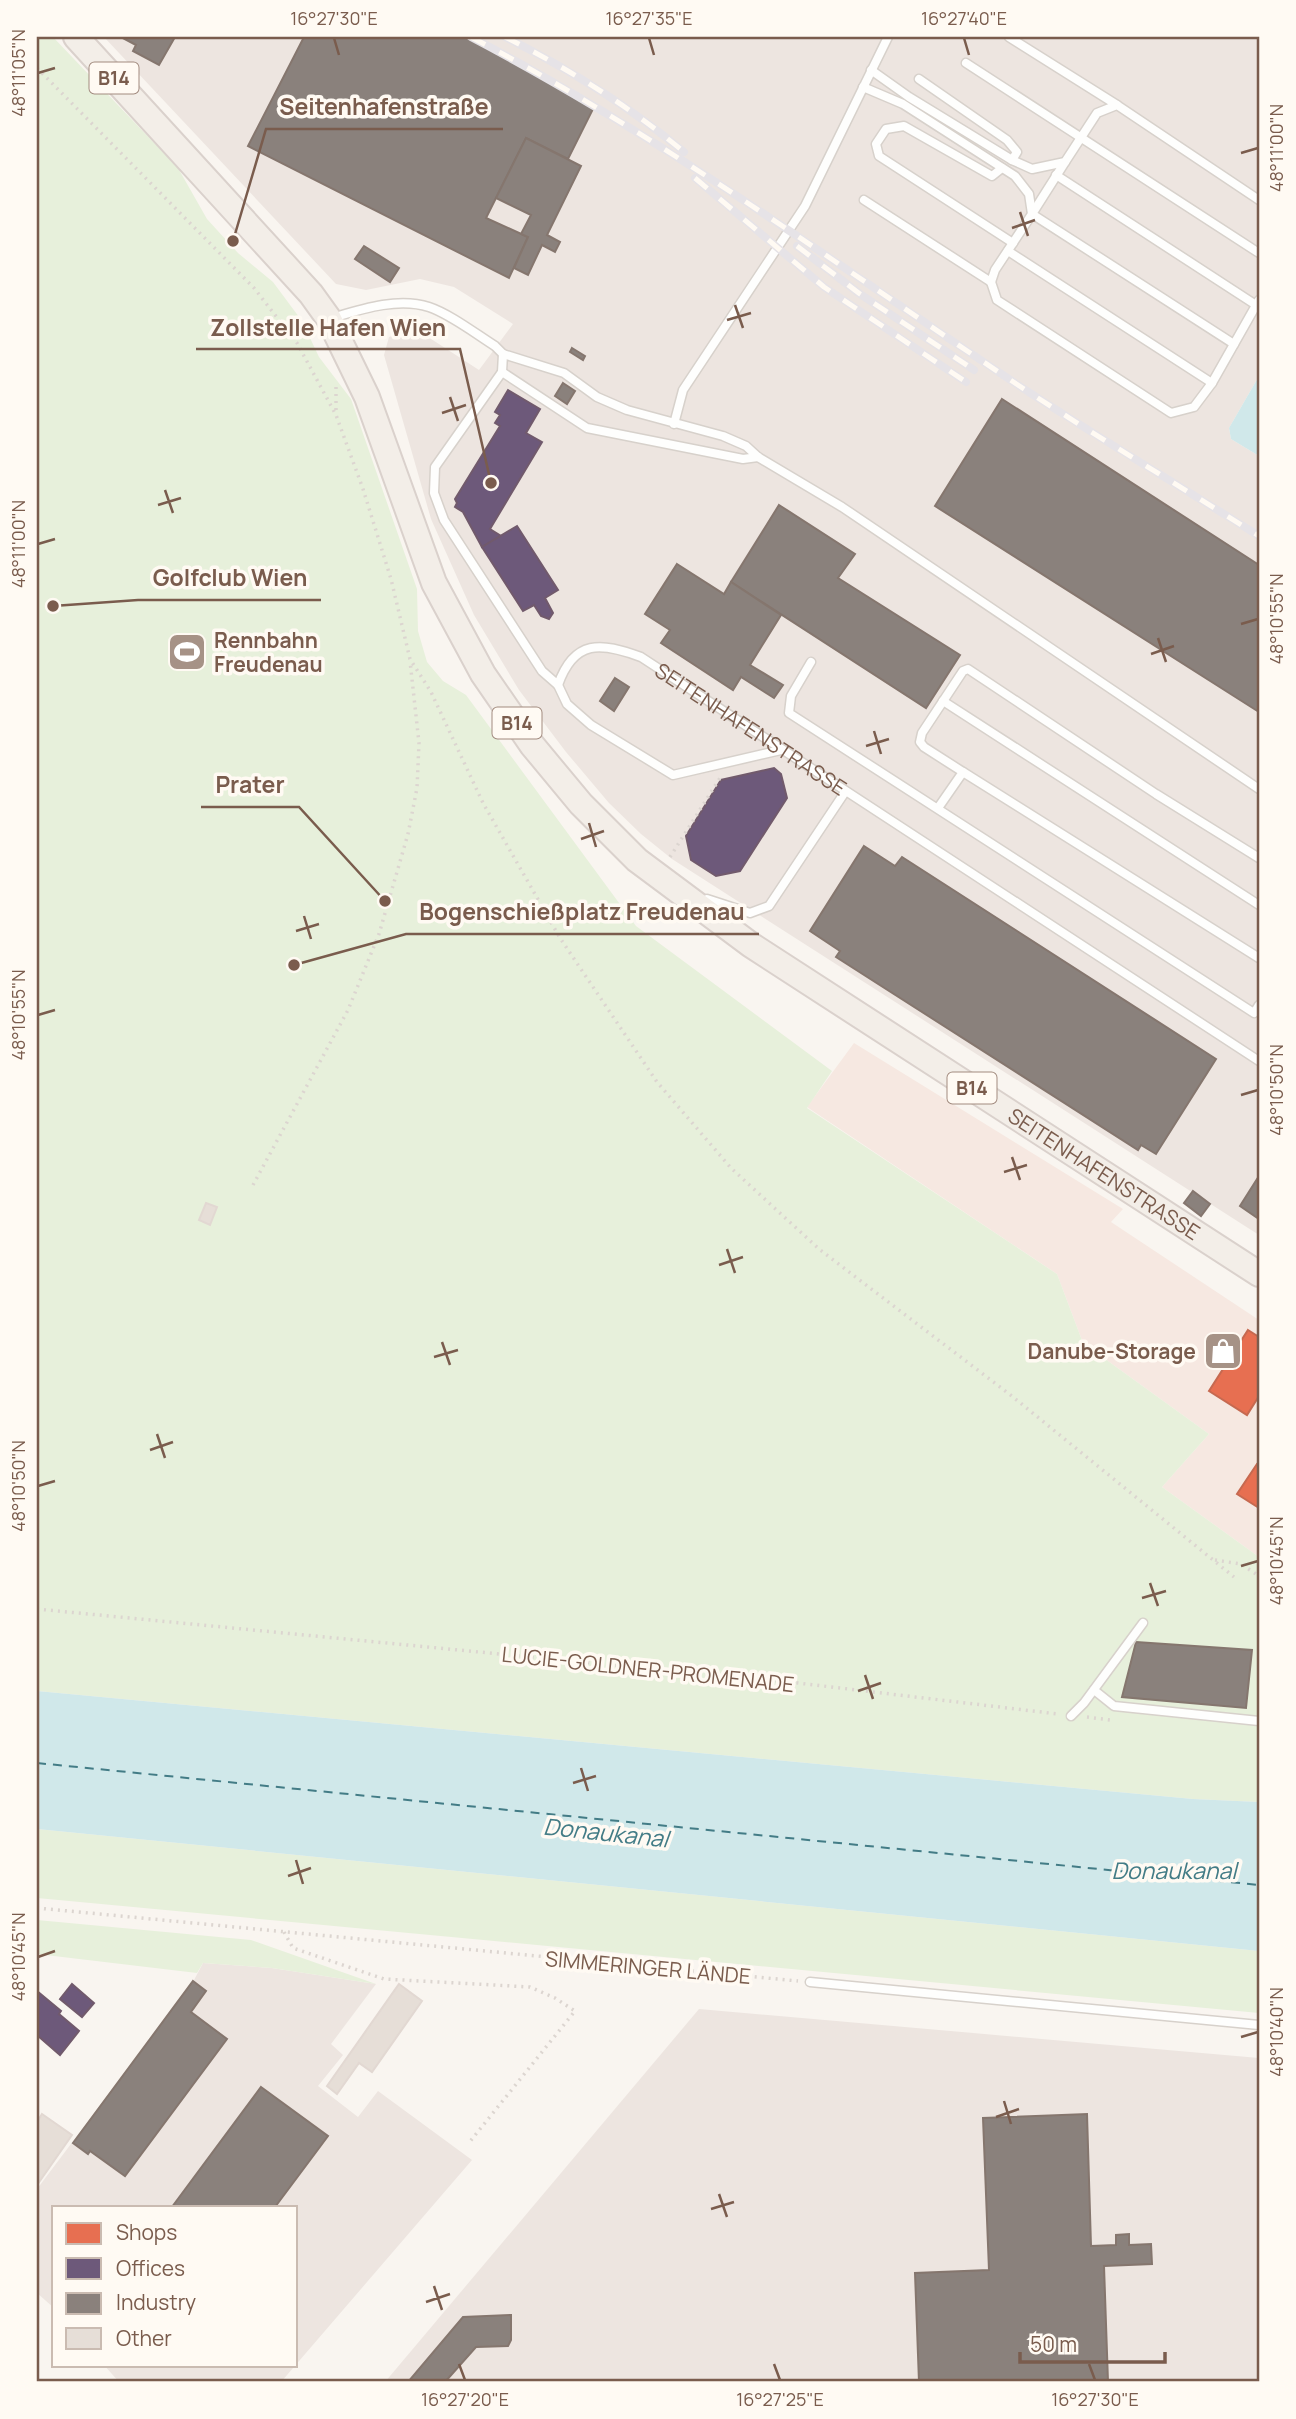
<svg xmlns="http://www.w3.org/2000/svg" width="1296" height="2419" font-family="Manrope,sans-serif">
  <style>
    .commercial { fill: #f6e8e1 }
    .industrial { fill: #ede5e0 }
    .green { fill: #e7f0db }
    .water { fill: #d0e8ea }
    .shops { fill: #e76f51; stroke: #c66950; stroke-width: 2 }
    .offices { fill: #6d597a; stroke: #715a6c; stroke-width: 2 }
    .industry { fill: #8a817c; stroke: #85766e; stroke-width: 2 }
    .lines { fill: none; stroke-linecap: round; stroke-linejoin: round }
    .ferry { stroke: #437c86; stroke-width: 2; stroke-dasharray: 9 7; stroke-linecap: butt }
    .building { fill: #e6ded7; stroke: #e2d8d2; stroke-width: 2 }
    .service-casing { stroke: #d7d1cb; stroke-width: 11 }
    .primary-casing { stroke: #dad1cc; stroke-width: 28 }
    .path { stroke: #dcd5d0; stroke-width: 3.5; stroke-dasharray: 2 5; stroke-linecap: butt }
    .service { stroke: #fefefd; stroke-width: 8 }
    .primary { stroke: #f3eee8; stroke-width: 24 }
    .rail-casing { stroke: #e6e3e7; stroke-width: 8 }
    .rail { stroke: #fffaf3; stroke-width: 5; stroke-dasharray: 16; stroke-linecap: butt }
    .ticks { fill: none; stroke: #7a5c4d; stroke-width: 2.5 }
    .labels { text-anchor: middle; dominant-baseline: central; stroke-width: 7; stroke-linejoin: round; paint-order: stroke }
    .shield { fill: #fffaf3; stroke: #a28b7f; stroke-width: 2 }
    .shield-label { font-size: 19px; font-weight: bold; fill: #7a5c4d }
    .poi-label { font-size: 21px; font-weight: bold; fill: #7a5c4d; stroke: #fffaf3; text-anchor: start }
    .street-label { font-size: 21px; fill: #7a5c4d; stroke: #fffaf3 }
    .water-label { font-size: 23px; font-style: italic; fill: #437c86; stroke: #fffaf3 }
    .leader { fill: none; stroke: #7a5c4d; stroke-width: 2.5 }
    .callout-dot { fill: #7a5c4d; stroke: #fffaf3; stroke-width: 2.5 }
    .callout-label { font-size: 23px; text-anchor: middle; font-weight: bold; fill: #7a5c4d; stroke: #fffaf3; stroke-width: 7; stroke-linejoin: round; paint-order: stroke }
    .neatline { fill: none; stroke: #7a5c4d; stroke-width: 2.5 }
    .ticks-label { font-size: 18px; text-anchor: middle; fill: #7a5c4d }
  </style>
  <rect width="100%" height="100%" fill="#f9f5f0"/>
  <path class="commercial" d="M 854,1043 L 1123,1209 L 1111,1222 L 1259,1320 L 1259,1557 L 1162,1487 L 1209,1434 L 1083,1343 L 1057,1274 L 807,1107 Z"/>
  <g class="industrial">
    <path d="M 104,37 L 1259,37 L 1259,376 L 1229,428 L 1231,439 L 1259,456 L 1259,1235 L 672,859 L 641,834 L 609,803 L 566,752 L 519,690 L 474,615 L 431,519 L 384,355 L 389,337 L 407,331 L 425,335 L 479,370 L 513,324 L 454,287 L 420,279 L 366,290 L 336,284 Z"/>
    <path d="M 203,1963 L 272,1968 L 376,1984 L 331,2044 L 343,2055 L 318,2086 L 358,2117 L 378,2091 L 472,2160 L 281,2382 L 119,2382 L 104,2365 L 296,2365 L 296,2207 L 54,2207 L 54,2308 L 37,2293 L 37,2189 L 193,1982 Z"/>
    <path d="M 699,2009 L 1259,2058 L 1259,2382 L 385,2382 Z"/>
  </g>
  <g class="green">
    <path d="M 37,37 L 53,37 L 178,168 L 207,219 L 238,253 L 273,282 L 302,321 L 319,357 L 351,399 L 417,589 L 418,631 L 427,662 L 443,681 L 466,695 L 636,926 L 832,1071 L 807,1108 L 1057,1274 L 1083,1343 L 1209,1434 L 1162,1487 L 1259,1557 L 1259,1802 L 1193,1799 L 37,1691 Z"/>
    <path d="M 37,1829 L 1259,1951 L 1259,2013 L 37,1898 Z"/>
    <path d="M 37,1920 L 251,1940 L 376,1984 L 272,1968 L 203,1963 L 197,1973 L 37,1954 Z"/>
  </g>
  <g class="water">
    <path d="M 1259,376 L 1259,456 L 1231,439 L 1229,428 Z"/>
    <path d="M 37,1691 L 1193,1799 L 1259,1802 L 1259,1951 L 37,1829 Z"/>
  </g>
  <g class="shops">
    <path d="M 1248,1330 L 1259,1337 L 1259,1396 L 1247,1415 L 1209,1391 Z"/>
    <path d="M 1257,1464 L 1259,1465 L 1259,1508 L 1237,1494 Z"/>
  </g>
  <g class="offices">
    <path d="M 508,390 L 540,409 L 526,433 L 542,442 L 490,529 L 501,536 L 482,547 L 463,512 L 455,507 L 457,503 L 455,499 L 500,426 L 495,423 L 500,415 L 495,412 Z"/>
    <path d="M 517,526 L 558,590 L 545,598 L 553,613 L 549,619 L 541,616 L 534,605 L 523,611 L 482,547 Z"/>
    <path d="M 774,768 L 781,774 L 787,798 L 740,871 L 716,876 L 691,860 L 686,836 L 721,780 Z"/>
    <path d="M 72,1984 L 94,2003 L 82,2017 L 60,1999 Z"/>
    <path d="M 37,1991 L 61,2011 L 59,2014 L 79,2031 L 60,2055 L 37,2035 Z"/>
  </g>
  <g class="industry">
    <path d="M 121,37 L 175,37 L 159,65 L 133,51 L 136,45 Z"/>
    <path d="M 304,37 L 465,37 L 548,79 L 594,107 L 568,159 L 526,138 L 486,218 L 528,237 L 509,278 L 248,146 Z"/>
    <path d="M 526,138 L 581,166 L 547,235 L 560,242 L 555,252 L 542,245 L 528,275 L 514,268 L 528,237 L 521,234 L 531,215 L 496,198 Z"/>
    <path d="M 364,246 L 399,268 L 390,282 L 355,259 Z"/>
    <path d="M 572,348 L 585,356 L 583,360 L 570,352 Z"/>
    <path d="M 563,383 L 575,391 L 567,404 L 555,396 Z"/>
    <path d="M 1002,399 L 1259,565 L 1259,712 L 935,506 Z"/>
    <path d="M 779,505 L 855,554 L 838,578 L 960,655 L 926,708 L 731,582 Z"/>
    <path d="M 677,564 L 724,594 L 731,582 L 781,615 L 750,665 L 783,685 L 774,698 L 741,677 L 733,690 L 661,643 L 670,630 L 645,614 Z"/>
    <path d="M 615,678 L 629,687 L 614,711 L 600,701 Z"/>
    <path d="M 864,846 L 895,866 L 902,857 L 1216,1059 L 1156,1154 L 1141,1145 L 1138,1150 L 836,957 L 840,951 L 810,931 Z"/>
    <path d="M 1259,1176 L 1259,1219 L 1240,1206 Z"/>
    <path d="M 1193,1191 L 1210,1204 L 1201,1216 L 1184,1203 Z"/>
    <path d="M 1136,1642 L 1252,1650 L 1246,1708 L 1122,1697 Z"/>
    <path d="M 193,1981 L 206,1991 L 191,2012 L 227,2039 L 125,2176 L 90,2151 L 88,2154 L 73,2143 Z"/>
    <path d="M 261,2087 L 328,2136 L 275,2207 L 172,2207 Z"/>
    <path d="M 1087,2114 L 1091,2246 L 1116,2245 L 1116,2235 L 1129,2234 L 1129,2245 L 1151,2244 L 1152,2264 L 1104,2266 L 1108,2382 L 919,2382 L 915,2273 L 989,2270 L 983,2118 Z"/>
    <path d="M 511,2315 L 511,2340 L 508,2346 L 476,2347 L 445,2382 L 408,2382 L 463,2317 Z"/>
  </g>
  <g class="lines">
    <path class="ferry" d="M 37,1763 L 1259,1885"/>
  </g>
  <g class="building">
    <path d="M 206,1203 L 217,1207 L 210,1225 L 199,1220 Z"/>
    <path d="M 399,1984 L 422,2001 L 372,2072 L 359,2063 L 337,2094 L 327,2086 Z"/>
    <path d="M 42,2114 L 72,2135 L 37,2185 L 37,2122 Z"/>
  </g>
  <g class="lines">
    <defs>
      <g id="service">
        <path d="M 1009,37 L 1117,105"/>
        <path d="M 966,63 L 1259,253"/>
        <path d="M 871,70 L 909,97 L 1012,160 L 1032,169 L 1065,162 L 1097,113 L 1117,105 L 1259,200"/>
        <path d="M 919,79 L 1007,140 L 1017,152 L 1012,160"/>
        <path d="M 863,87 L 903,104 L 1015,176 L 1029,194 L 1032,214 L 995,270 L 991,282 L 997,300 L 1171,413 L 1194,407 L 1212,383 L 1259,300"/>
        <path d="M 1065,162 L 1032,214 L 1234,344"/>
        <path d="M 1002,168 L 992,176 L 904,126 L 886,129 L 876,144 L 879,156 L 1013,243"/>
        <path d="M 1056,175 L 1256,305"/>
        <path d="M 864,200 L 991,282"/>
        <path d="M 1008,251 L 1212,383"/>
        <path d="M 332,318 C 362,309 398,297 429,307 C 450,314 476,334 495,346 L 503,354 L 564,373 L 597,397 L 627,410 L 723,436 L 746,446 L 758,457 L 842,507 L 1259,789"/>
        <path id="s1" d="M 503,354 L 502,372 L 435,467 L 434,493 L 444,520 L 542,671 L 558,685 C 574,639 601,642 641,657 L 1259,1061"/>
        <path d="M 502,372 L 587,428 L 743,459 L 758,457"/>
        <path d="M 674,424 L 683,390 L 805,206 L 888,37"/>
        <path d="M 811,662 L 791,696 L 789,713 L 1254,1013 L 1259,1005"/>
        <path d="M 558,685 L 567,704 L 591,725 L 673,775 L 781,750"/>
        <path d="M 943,701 L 1259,905"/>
        <path d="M 963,772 L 1259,958"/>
        <path d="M 938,808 L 963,772 L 924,747 L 920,742 L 922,733 L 963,671 L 968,669 L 1156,794 L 1259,858"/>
        <path d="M 707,899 L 750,913 L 769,906 L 845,792"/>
        <path d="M 1094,1690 L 1114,1706 L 1259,1721"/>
        <path d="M 1071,1716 L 1084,1703 L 1143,1623"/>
        <path d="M 810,1982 L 1259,2025"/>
      </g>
      <g id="primary">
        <path id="s2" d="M 76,37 L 311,294 L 329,319 L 367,397 L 434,583 L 483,674 L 532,745 L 581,804 L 637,860 L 751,945 L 1259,1274"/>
      </g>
    </defs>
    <use href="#service" class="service-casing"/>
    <use href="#primary" class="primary-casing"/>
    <g class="path">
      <path d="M 37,68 L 254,288 L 297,343 L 336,415 L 363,489 L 391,579 L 410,659 L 431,692 L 483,803 L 560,938 L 657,1082 L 731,1168 L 819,1249 L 1013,1397 L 1234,1577"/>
      <path d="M 336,387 L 336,414"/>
      <path d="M 670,857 L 720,778"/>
      <path d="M 253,1185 L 348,1010 L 379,934 L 408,834 L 417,788 L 419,743 L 410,661"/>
      <path d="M 1215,1560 L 1241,1564 L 1259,1576"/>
      <path d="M 37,1609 L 798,1683 L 1058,1714"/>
      <path d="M 1087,1717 L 1110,1720"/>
      <path d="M 37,1908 L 798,1981"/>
      <path d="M 284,1932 L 293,1948 L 384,1979 L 530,1987 L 555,1998 L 575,2011 L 468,2144"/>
    </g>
    <use href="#service" class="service"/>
    <use href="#primary" class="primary"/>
    <defs>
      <g id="rail">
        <path d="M 471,37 C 664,138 840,267 1021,387 C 1099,438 1180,486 1259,536"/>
        <path d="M 505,37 C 569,69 629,106 684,152"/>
        <path d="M 695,178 L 824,287 L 966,382"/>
        <path d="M 797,246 L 860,294 L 974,370"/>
      </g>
    </defs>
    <use href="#rail" class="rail-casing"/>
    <use href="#rail" class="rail"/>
  </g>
  <path class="ticks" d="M 334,38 L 339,55M 649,38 L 654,55M 964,38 L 969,55M 38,73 L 55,68M 1241,153 L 1258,148M 1020,212 L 1028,236M 1012,228 L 1035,220M 735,305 L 743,328M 727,320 L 751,313M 450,397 L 458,421M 442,413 L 466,405M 165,490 L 173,513M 158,505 L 181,498M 38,544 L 55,539M 1241,624 L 1258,619M 1158,638 L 1166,662M 1151,654 L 1174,646M 874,731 L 881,754M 866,746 L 889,739M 589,823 L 596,847M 581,839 L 604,831M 304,916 L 311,939M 296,931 L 319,924M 38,1015 L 55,1010M 1241,1095 L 1258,1090M 1012,1157 L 1020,1180M 1004,1172 L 1027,1165M 727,1249 L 735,1273M 719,1265 L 743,1257M 442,1342 L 450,1365M 434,1357 L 458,1350M 157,1434 L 165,1458M 150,1450 L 173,1442M 38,1486 L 55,1481M 1241,1566 L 1258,1561M 1150,1583 L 1158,1606M 1142,1598 L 1166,1591M 865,1675 L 873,1699M 858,1691 L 881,1683M 581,1768 L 588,1791M 573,1783 L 596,1776M 296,1860 L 303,1884M 288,1876 L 311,1868M 38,1957 L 55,1951M 1241,2037 L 1258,2032M 1004,2101 L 1011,2124M 996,2117 L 1019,2109M 719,2194 L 727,2217M 711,2209 L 734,2202M 434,2286 L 442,2310M 426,2302 L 450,2294M 459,2364 L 465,2380M 774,2364 L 780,2380M 1089,2364 L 1095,2380"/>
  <defs>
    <symbol id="stadium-square" viewBox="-11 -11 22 22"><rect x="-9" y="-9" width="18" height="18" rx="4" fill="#a69286" stroke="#fffaf3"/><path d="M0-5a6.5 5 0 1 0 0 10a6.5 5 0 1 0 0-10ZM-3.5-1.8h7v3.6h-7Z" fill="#fff"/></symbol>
    <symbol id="shop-square" viewBox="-11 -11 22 22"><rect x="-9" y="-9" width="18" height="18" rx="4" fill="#a69286" stroke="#fffaf3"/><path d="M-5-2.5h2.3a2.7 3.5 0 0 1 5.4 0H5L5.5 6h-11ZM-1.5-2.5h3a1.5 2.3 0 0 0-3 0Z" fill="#fff"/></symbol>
  </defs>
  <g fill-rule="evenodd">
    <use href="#stadium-square" x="165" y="630" width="44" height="44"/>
    <use href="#shop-square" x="1201" y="1329" width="44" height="44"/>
  </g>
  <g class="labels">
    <g class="shield">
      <rect x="89.5" y="62.5" width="49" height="31" rx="5"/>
      <rect x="492.5" y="707.5" width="49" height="31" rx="5"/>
      <rect x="947.5" y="1072.5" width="49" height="31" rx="5"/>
    </g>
    <g class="shield-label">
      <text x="114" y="78">B14</text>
      <text x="517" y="723">B14</text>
      <text x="972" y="1088">B14</text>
    </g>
    <g class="poi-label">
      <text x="214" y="640">Rennbahn<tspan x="214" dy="24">Freudenau</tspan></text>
      <text x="1196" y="1351" text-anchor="end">Danube-Storage</text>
    </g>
    <g class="street-label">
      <text stroke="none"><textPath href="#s1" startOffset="625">SEITENHAFENSTRASSE</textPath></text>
      <text stroke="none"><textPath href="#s2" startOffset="1572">SEITENHAFENSTRASSE</textPath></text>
      <text transform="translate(648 1669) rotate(6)">LUCIE-GOLDNER-PROMENADE</text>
      <text transform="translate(648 1967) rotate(5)">SIMMERINGER LÄNDE</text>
    </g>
    <g class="water-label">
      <text transform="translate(606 1832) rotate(6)">Donaukanal</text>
      <text x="1174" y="1870">Donaukanal</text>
    </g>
  </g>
  <path class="leader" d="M233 241L266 129H503M491 483L460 349H196M53 606L138 600H321M385 901L299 807H201M294 965L406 934H759"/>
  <g class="callout-dot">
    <circle cx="233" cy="241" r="7"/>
    <circle cx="491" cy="483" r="7"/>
    <circle cx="53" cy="606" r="7"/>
    <circle cx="385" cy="901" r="7"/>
    <circle cx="294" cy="965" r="7"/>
  </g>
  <g class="callout-label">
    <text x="384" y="115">Seitenhafenstraße</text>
    <text x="328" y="336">Zollstelle Hafen Wien</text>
    <text x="230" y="586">Golfclub Wien</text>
    <text x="250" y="793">Prater</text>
    <text x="582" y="920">Bogenschießplatz Freudenau</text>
  </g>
  <rect width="1296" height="2419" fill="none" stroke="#fffaf3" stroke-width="77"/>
  <rect x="52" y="2206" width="245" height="161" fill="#fffaf3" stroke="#cabbb1" stroke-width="2"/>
  <rect x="66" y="2223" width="35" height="21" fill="#e76f51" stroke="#cabbb1" stroke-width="2"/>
  <text x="116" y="2240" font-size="21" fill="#7a5c4d">Shops</text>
  <rect x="66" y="2258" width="35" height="21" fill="#6d597a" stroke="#cabbb1" stroke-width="2"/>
  <text x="116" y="2276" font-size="21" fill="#7a5c4d">Offices</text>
  <rect x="66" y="2293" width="35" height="21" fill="#8a817c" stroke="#cabbb1" stroke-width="2"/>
  <text x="116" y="2310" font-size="21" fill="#7a5c4d">Industry</text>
  <rect x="66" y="2328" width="35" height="21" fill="#e6ded7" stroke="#cabbb1" stroke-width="2"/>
  <text x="116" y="2346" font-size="21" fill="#7a5c4d">Other</text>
  <path d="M1020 2352v10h145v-10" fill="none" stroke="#7a5c4d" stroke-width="3.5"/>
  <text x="1030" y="2352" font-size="21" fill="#7a5c4d" stroke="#fffaf3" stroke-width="5" paint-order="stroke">50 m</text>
  <rect x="38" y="38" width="1220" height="2342" class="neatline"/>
  <g class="ticks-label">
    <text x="334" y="25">16°27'30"E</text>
    <text x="649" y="25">16°27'35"E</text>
    <text x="964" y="25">16°27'40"E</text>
    <text transform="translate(19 73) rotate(-90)" y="6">48°11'05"N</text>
    <text transform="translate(1277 148) rotate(-90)" y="6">48°11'00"N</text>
    <text transform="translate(19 544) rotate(-90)" y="6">48°11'00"N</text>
    <text transform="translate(1277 619) rotate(-90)" y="6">48°10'55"N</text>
    <text transform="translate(19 1015) rotate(-90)" y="6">48°10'55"N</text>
    <text transform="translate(1277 1090) rotate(-90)" y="6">48°10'50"N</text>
    <text transform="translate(19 1486) rotate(-90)" y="6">48°10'50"N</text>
    <text transform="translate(1277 1561) rotate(-90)" y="6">48°10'45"N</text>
    <text transform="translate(19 1957) rotate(-90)" y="6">48°10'45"N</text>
    <text transform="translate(1277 2032) rotate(-90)" y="6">48°10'40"N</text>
    <text x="465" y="2406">16°27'20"E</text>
    <text x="780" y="2406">16°27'25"E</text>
    <text x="1095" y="2406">16°27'30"E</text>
  </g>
</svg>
